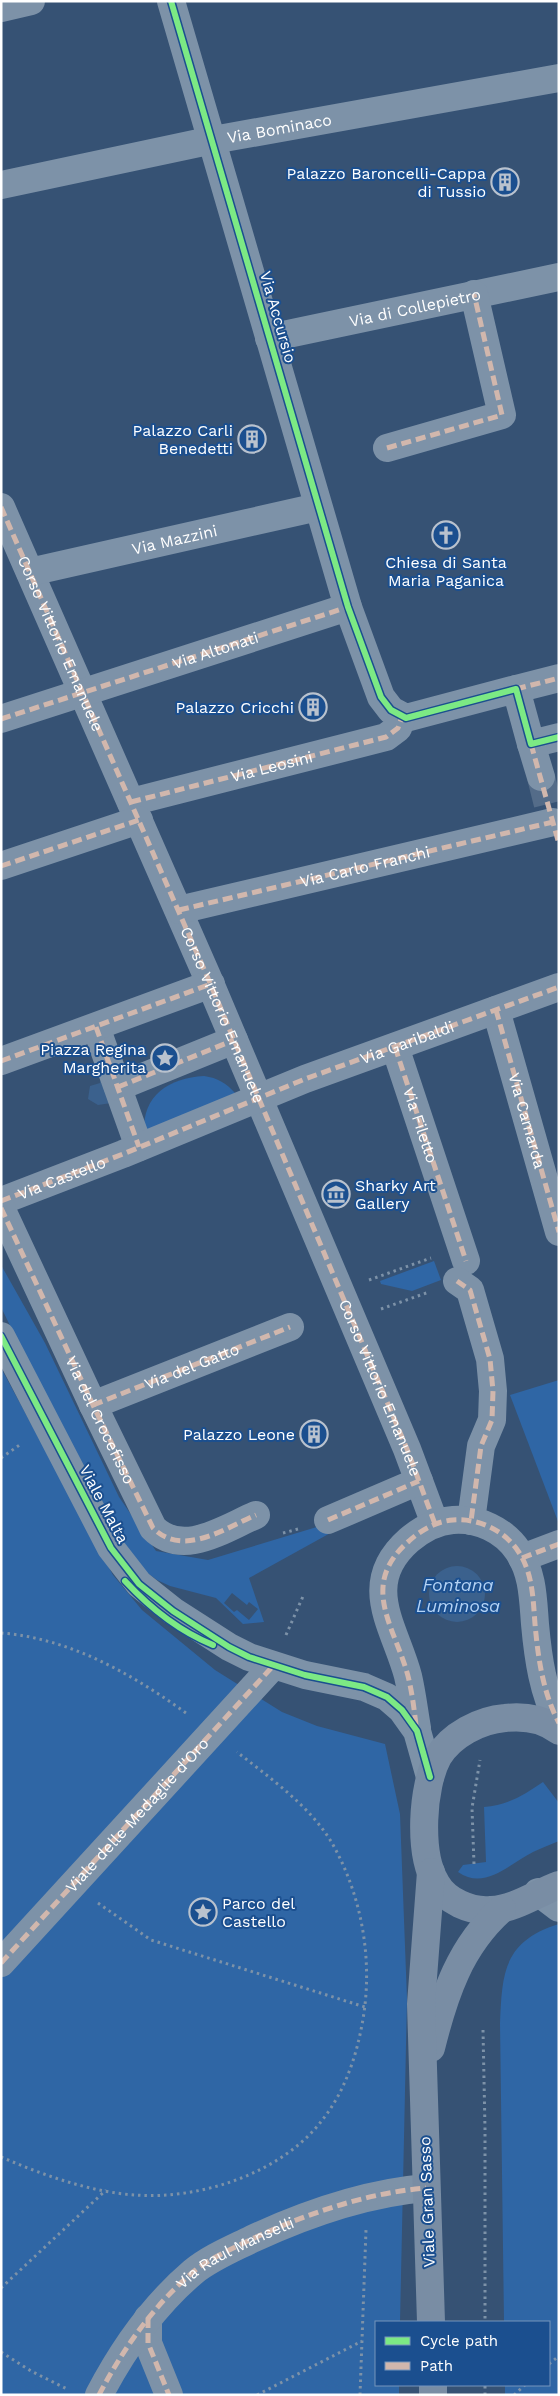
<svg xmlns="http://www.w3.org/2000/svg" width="560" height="2396" font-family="'Work Sans',sans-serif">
<rect width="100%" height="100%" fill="#365274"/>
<!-- green -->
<g fill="#2f66a5" fill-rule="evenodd">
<path d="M204,1076C218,1078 226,1083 236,1094L144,1133C142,1095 169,1078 204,1076Z"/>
<path d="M434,1261L441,1280L412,1291L381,1284L380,1281Z"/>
<path d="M1,1265L45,1343L119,1497L156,1551L208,1560L330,1523L334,1531L249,1578L264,1622L243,1624L216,1598L170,1586L157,1580L146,1572L129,1553L49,1406L1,1307ZM232,1593L247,1605L249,1602L258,1609L249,1620L237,1610L234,1612L224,1603Z"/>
<path d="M1,1368L113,1575L142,1610L215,1670L282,1712L317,1726L385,1744L400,1814L407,1999L400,2322H376V2385H399V2395H1Z"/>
<path d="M559,1380V1524L510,1395Z"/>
<path d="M543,1782L559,1803V1841C550,1845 541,1848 533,1852C509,1864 485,1891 458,1872L463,1865L486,1862L484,1807C506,1806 524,1795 543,1782Z"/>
<path d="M559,1924V2395H505V2385H549V2322H504L500,2024C502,1974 503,1941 559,1924Z"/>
</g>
<!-- water -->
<g fill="#3b618d">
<path d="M100,1080L111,1103L98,1105L88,1099L90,1086L100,1083Z"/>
<circle cx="457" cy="1594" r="28"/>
</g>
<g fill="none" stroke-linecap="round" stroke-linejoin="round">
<!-- street-tunnel -->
<path stroke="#546c89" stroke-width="28" stroke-dasharray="28 14" stroke-linecap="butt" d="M541,777L548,805"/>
<!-- path -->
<g stroke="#7d92a8" stroke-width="3" stroke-dasharray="2.5 4" stroke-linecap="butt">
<path d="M369,1280L431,1258"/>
<path d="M381,1309L429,1292"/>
<path d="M1,1458L21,1444"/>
<path d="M283,1533L298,1529"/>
<path d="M1,1633C69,1638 132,1674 186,1713"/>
<path d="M286,1635L304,1594"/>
<path d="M474,1864L472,1808L480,1760"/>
<path d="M98,1903L151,1940L365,2007"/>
<path d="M483,2030L485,2129V2322"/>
<path d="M1,2157C43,2175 90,2192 135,2195C200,2200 283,2173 323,2119C345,2091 357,2055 363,2019C373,1960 362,1896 332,1843C310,1806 270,1778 237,1752"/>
<path d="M1,2288L106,2190"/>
<path d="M1,2352L31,2371L69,2390"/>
<path d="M549,2364L559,2356"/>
<path d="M257,2395L362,2341"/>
<path d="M360,2395L366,2230"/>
<path d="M485,2395V2385"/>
<path d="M514,2395L525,2385"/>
</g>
<!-- street -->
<g stroke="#7d92a8" stroke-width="28">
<path d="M171,1L348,607L381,697L391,710L406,718L516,689L531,744L559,737"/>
<path d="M1,8L31,1"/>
<path id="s1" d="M1,185L213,140L559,78"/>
<path id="s2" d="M269,338L559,277"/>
<path d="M387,448L502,415L474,294"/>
<path d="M1,507L207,976L407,1449L435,1524"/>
<path id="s3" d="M30,572L318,507"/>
<path d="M516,689L559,678"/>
<path id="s4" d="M1,719L348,607"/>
<path d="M531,744L541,777"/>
<path id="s5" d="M131,802L386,737L398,728L402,717"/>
<path d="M1,866L139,820"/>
<path id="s6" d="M179,910L553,822"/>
<path id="s7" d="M496,1010L559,1232"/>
<path d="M96,1027L139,1147"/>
<path d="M395,1047L466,1261"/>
<path d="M1,1061L211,984"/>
<path d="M118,1087L234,1040"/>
<path d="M1,1201L123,1154L305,1079L559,987"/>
<path id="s8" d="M1,1208L93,1405L153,1528C183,1558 225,1528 256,1515"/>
<path d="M457,1281L470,1290L490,1359L493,1391L492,1420L481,1446L471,1521"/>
<path d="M1,1336L111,1548L139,1584L173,1611L229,1647L249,1657L305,1675L364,1687L387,1697L402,1710L417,1731L430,1777"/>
<path id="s9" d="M93,1405L290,1327"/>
<path d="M328,1520L419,1481"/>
<path d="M522,1558L559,1544"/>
<path d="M417,1728C414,1711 412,1693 408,1676C395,1627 359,1584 409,1540C421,1530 437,1521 453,1520C478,1518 504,1530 518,1551C533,1573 533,1599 535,1624C538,1658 543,1693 559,1723"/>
<path d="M538,1892L559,1908"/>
<path id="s10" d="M1,1963L273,1666"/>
<path d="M148,2318V2343L169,2395"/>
<path id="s11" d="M99,2395C123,2349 153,2306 193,2272C210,2258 232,2249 252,2239C306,2214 366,2193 426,2188"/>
</g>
<!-- secondary -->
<g stroke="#798da4" stroke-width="28">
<path d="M559,1731C543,1718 524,1716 505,1718C480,1720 451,1735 438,1757C422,1786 418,1854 436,1883C446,1901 471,1912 491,1910C515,1909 537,1893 559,1885"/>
<path d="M431,2048C444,1995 460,1946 502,1909"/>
<path d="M431,2322L421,2004L431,1872"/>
<path d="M433,2385V2395"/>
</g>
<!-- quiet -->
<g stroke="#d1b7ad" stroke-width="5" stroke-dasharray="10 5" stroke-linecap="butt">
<path d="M387,448L502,415L474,294"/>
<path id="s12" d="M1,507L207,976L407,1449L435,1524"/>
<path d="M516,689L559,678"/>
<path d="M1,719L348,607"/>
<path d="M531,744L559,844"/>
<path d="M131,802L386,737L398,728L402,717"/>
<path d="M1,866L139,820"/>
<path d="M179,910L553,822"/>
<path d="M496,1010L559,1232"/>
<path d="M96,1027L139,1147"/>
<path id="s13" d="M395,1047L466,1261"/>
<path d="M1,1061L211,984"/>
<path d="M118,1087L234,1040"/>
<path id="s14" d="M1,1201L123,1154L305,1079L559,987"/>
<path d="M1,1208L93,1405L153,1528C183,1558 225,1528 256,1515"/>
<path d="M457,1281L470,1290L490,1359L493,1391L492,1420L481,1446L471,1521"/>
<path d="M93,1405L290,1327"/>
<path d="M328,1520L419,1481"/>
<path d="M522,1558L559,1544"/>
<path d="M416,1725C414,1708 412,1692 408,1676C395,1627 358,1585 409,1541C421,1530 437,1521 453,1520C478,1518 504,1530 518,1551C533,1573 533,1599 535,1624C538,1658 543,1693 559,1723"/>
<path d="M1,1963L273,1666"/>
<path d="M148,2318V2343L169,2395"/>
<path d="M99,2395C123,2349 153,2306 193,2272C210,2258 232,2249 252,2239C306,2214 366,2193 426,2188"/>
</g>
<!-- cycleway casing -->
<g stroke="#1b4f8f" stroke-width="9">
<g id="cycleway">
<path d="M171,1L348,607L381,697L391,710L406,718L516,689L531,744L559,737"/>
<path d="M1,1336L111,1548L139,1584L173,1611L229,1647L249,1657L305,1675L364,1687L387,1697L402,1710L417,1731L430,1777"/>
<path d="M125,1581C150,1608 179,1631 213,1645"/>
</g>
</g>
<!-- cycleway -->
<use href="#cycleway" stroke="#7ce984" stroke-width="6"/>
</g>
<!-- icons -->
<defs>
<g id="building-ring" transform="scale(1.4375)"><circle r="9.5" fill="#1b4f8f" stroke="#b9c2ce" stroke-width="1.5"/><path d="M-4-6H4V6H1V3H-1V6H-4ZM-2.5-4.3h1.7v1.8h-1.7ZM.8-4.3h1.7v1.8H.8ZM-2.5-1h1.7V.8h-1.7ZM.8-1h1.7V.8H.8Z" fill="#b9c2ce"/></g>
<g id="church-ring" transform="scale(1.4375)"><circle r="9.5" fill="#1b4f8f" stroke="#b9c2ce" stroke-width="1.5"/><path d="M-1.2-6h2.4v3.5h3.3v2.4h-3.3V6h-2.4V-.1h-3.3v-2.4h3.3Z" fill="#b9c2ce"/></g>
<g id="sight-ring" transform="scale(1.4375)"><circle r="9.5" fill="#1b4f8f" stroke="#b9c2ce" stroke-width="1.5"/><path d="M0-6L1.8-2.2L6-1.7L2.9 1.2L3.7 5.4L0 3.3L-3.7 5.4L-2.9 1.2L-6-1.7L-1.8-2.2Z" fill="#b9c2ce"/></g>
<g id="museum-ring" transform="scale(1.4375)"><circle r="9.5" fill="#1b4f8f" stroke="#b9c2ce" stroke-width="1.5"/><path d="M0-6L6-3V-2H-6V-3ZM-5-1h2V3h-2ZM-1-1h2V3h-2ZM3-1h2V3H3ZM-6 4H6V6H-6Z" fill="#b9c2ce"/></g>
</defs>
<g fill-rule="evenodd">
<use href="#building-ring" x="505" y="182"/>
<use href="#building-ring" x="252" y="439"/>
<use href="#church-ring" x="446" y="535"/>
<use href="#building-ring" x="313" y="707"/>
<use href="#sight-ring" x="165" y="1058"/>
<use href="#museum-ring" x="336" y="1194"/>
<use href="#building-ring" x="314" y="1434"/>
<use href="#sight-ring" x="203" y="1912"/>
</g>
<g text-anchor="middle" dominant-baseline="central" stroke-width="4" stroke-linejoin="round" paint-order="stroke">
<!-- street labels -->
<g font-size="16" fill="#fff" stroke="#1b4f8f">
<text stroke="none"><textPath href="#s1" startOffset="284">Via Bominaco</textPath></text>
<text stroke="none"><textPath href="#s2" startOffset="149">Via di Collepietro</textPath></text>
<text transform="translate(278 317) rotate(74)">Via Accursio</text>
<text stroke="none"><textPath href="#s3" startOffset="148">Via Mazzini</textPath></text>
<text stroke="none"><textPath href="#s12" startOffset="149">Corso Vittorio Emanuele</textPath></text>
<text stroke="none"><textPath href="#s4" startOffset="225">Via Altonati</textPath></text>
<text stroke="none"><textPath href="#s5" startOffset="145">Via Leosini</textPath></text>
<text stroke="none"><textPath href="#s6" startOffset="191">Via Carlo Franchi</textPath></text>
<text stroke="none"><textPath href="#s12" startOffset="554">Corso Vittorio Emanuele</textPath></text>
<text stroke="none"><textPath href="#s14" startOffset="436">Via Garibaldi</textPath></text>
<text stroke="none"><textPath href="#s7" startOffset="115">Via Camarda</textPath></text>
<text stroke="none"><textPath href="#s13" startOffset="82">Via Filetto</textPath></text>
<text stroke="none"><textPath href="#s14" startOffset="65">Via Castello</textPath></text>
<text stroke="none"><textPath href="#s9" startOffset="106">Via del Gatto</textPath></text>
<text stroke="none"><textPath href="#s12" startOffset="959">Corso Vittorio Emanuele</textPath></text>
<text stroke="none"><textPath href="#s8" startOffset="234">Via del Crocefisso</textPath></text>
<text transform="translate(104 1504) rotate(62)">Viale Malta</text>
<text stroke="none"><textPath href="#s10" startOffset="201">Viale delle Medaglie d'Oro</textPath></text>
<text transform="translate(427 2202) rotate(-92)">Viale Gran Sasso</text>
<text stroke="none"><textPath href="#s11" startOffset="202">Via Raul Manselli</textPath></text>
</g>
<!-- poi labels -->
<g font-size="16" fill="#fff" stroke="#1b4f8f" text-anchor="end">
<text x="486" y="173">Palazzo Baroncelli-Cappa<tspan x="486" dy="18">di Tussio</tspan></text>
<text x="233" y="430">Palazzo Carli<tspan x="233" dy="18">Benedetti</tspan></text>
<text x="446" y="562" text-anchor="middle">Chiesa di Santa<tspan x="446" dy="18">Maria Paganica</tspan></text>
<text x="294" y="707">Palazzo Cricchi</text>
<text x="146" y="1049">Piazza Regina<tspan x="146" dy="18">Margherita</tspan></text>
<text x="355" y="1185" text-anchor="start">Sharky Art<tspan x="355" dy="18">Gallery</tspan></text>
<text x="295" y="1434">Palazzo Leone</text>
<text x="222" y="1903" text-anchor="start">Parco del<tspan x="222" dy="18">Castello</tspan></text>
</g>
<!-- water labels -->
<g font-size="18" font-style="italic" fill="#b5d3f5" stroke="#1b4f8f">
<text x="458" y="1584">Fontana<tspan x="458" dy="21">Luminosa</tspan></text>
</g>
</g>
<!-- border -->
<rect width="560" height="2396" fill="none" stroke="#ffffff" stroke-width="5"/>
<!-- legend -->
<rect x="375" y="2321" width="175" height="65" fill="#1b4f8f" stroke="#7695bc"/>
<rect x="385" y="2337" width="25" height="8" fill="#7ce984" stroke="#7695bc"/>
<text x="420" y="2346" font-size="15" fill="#ffffff">Cycle path</text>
<rect x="385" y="2362" width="25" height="8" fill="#d1b7ad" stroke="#7695bc"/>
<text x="420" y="2371" font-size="15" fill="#ffffff">Path</text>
</svg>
